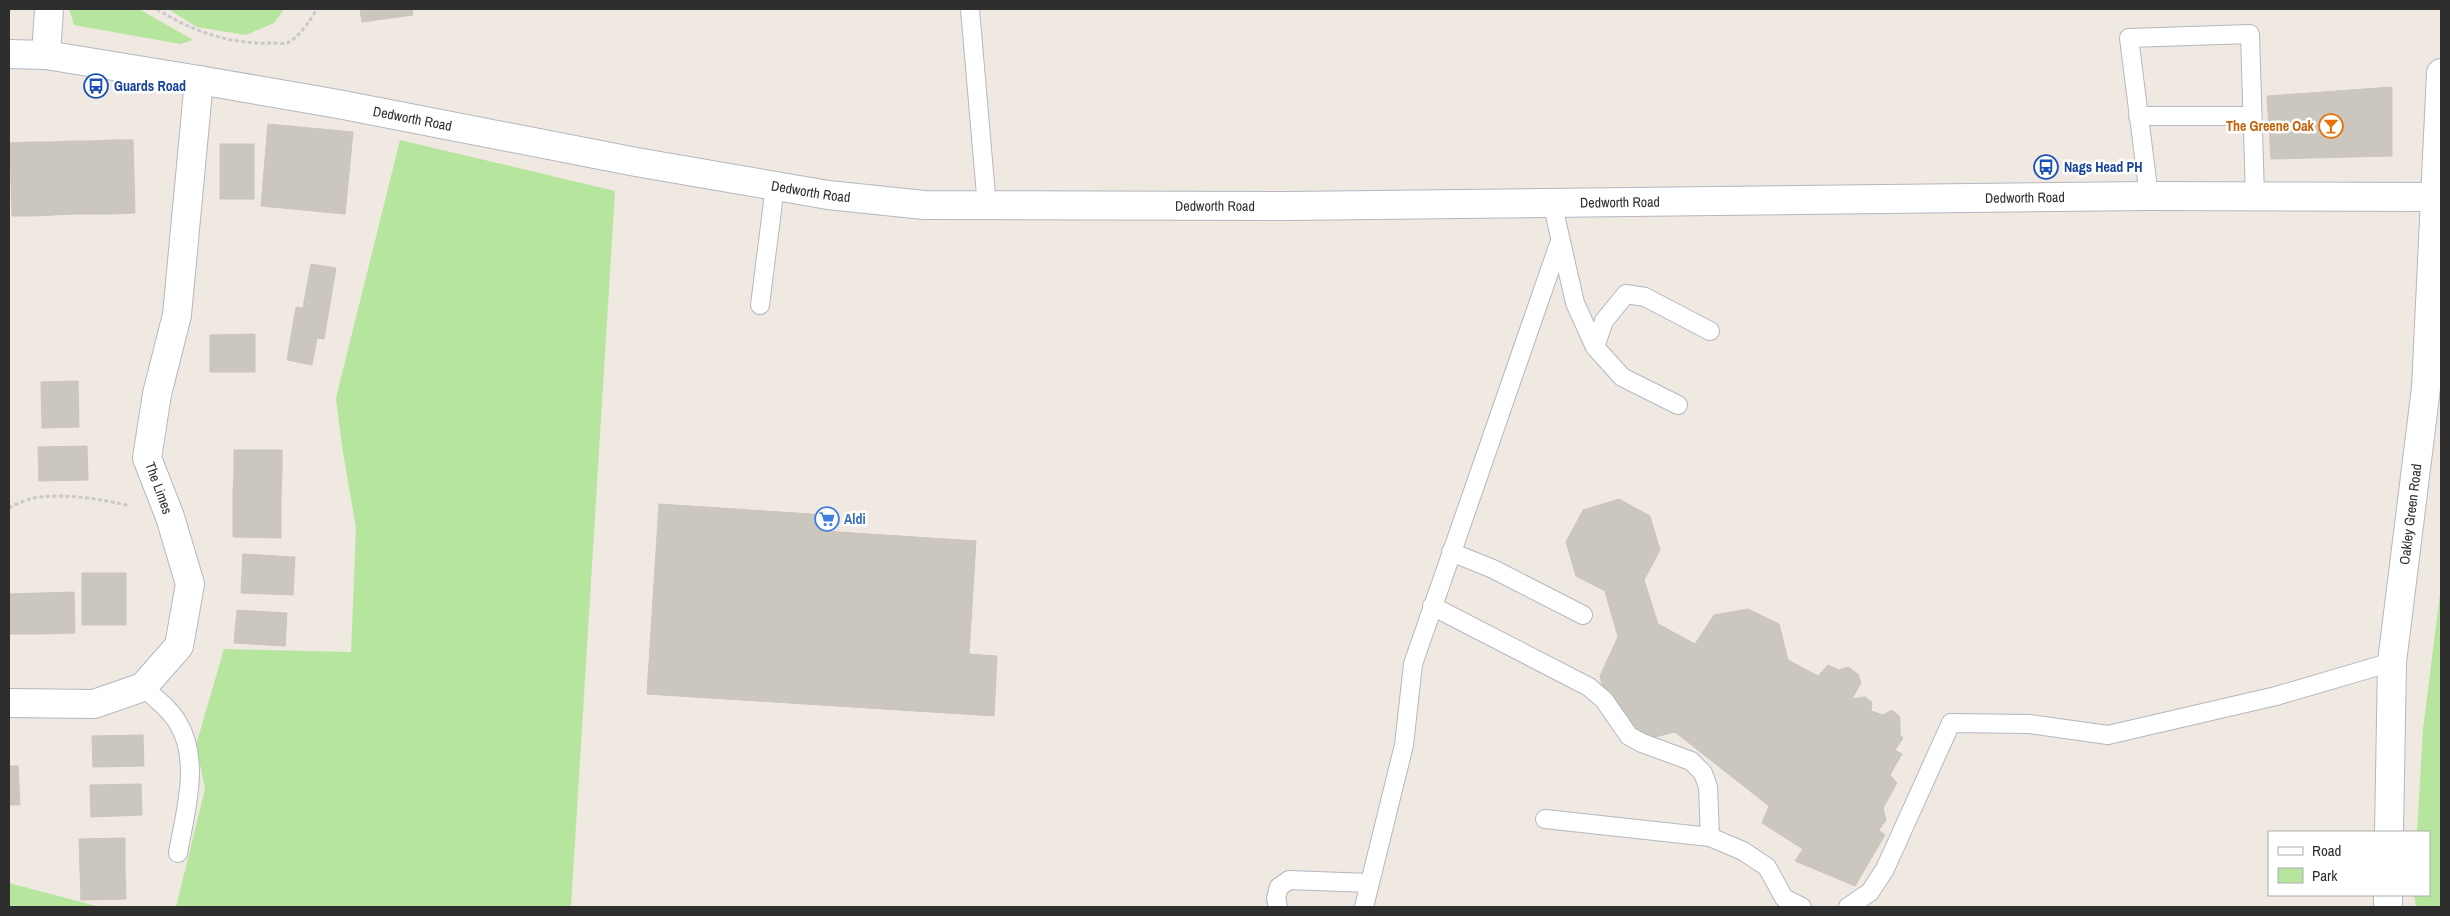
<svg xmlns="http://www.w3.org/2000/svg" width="2450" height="916" font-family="'Archivo Narrow',sans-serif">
<rect width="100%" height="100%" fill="#efe9e1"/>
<!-- green -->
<g fill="#b6e59e">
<path d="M69,9H139L193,40L180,44L74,25Z"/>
<path d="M168,9H284L274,23L246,35L197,27Z"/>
<path d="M400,140L615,191L571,907H176L205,789L196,745L224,649L351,652L356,528L342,447L336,398Z"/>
<path d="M2441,585V907H2416L2414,895H2429V832H2417L2423,729Z"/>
<path d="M9,883L100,907H9Z"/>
</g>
<!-- building -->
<g fill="#cbc7bf" stroke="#cbc5ba">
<path d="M360,9H412L413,15L362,22Z"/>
<path d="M2392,87V156L2271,159L2267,96Z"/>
<path d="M268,124L353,132L345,214L261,206Z"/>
<path d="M113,140H133L135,213L114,214Z"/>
<path d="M113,140L114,214H94L92,141Z"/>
<path d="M72,141H92L94,214H73Z"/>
<path d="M72,141L73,214L53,215L51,142Z"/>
<path d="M31,142H51L53,215L32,216Z"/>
<path d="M31,142L32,216H12L10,143Z"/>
<rect x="220" y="144" width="34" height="55"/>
<path d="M311,264L336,268L324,339L317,338L312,365L287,360L296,307L303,308Z"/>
<path d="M255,334V372H210V335Z"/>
<path d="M78,381L79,427L42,428L41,382Z"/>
<path d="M87,446L88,480L39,481L38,447Z"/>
<rect x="234" y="450" width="48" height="22"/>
<path d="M234,472H282L281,494H233Z"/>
<rect x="233" y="494" width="48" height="22"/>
<path d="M1619,499L1650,516L1660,550L1644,580L1658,624L1695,644L1714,615L1748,609L1779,624L1788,660L1818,676L1828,665L1839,670L1848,667L1858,674L1861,683L1852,699L1865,697L1872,702L1871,711L1883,715L1892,710L1900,717V735L1903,738L1895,750L1902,754L1890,775L1897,783L1883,808L1886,820L1879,830L1885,835L1855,886L1795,861L1803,849L1762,823L1769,806L1675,732L1651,738L1608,712L1600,676L1618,637L1605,591L1576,576L1566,542L1583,510Z"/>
<path d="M659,504L826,515L824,531L976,541L969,654L997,656L994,716L647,694Z"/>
<path d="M233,516H281V538L233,537Z"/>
<path d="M243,554L295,557L293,595L241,593Z"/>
<rect x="82" y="573" width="44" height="52"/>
<path d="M74,592L75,633L42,634L41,593Z"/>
<path d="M41,593L42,634H9V594Z"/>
<path d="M237,610L287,613L285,646L234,643Z"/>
<path d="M143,735L144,766L93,767L92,736Z"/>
<path d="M9,766H18L20,805H9Z"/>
<path d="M141,784L142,815L91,817L90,785Z"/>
<path d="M125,838V869L80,870L79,839Z"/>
<path d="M125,869L126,899L81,900L80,870Z"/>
</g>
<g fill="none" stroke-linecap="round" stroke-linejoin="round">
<!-- lane casing -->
<g stroke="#b4b7c1" stroke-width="20">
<g id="lane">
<path d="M970,9L987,207"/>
<path d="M2138,116H2252"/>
<path d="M2149,196L2129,38L2250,34L2255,196"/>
<path d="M1552,202L1575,303L1595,347L1622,377L1678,405"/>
<path d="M760,305L775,186"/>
<path d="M1595,347L1604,321L1626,294L1645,297L1710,331"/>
<path d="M1451,552L1493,569L1583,615"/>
<path d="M1432,606L1589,687L1604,700L1629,736L1642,743L1691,761L1703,773L1708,787L1710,837"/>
<path d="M143,687C155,698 170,709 178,723C201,761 185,813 178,853"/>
<path d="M1545,819L1710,837L1743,851L1767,867L1784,898L1802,907"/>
<path d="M1278,907L1276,898L1279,887L1289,880L1369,883"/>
<path d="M1364,907L1404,745L1413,664L1560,241"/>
<path d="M1848,907L1870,892L1885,869L1951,723L2029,724L2108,735L2276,696L2392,662"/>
</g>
</g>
<!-- street casing -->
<g stroke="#b4b7c1" stroke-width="30">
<g id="street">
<path d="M46,55L49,9"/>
<path d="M9,703L94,704L143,687L179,646L190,584L170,517L147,458L157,394L177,315L199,80"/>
</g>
</g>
<!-- secondary casing -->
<g stroke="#b4b7c1" stroke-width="30">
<g id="secondary">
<path id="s1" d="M9,54L46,55L199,80L338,104L636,162L828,195L924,205L1288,206L2149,196L2434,197"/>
<path id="s2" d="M2389,832L2392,662L2426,388L2441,73"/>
<path d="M2388,907V895"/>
</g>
</g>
<!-- path -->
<g stroke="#c9c9c9" stroke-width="3" stroke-dasharray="4 2.5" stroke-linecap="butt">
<path d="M157,9C191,31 231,45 272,43C276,43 283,44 287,43C299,38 311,19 317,9"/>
<path d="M9,508C15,505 23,501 30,499C57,492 103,499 130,506"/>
</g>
<!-- lane -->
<use href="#lane" stroke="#fff" stroke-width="18"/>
<!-- street -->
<use href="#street" stroke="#fff" stroke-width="28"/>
<!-- secondary -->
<use href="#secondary" stroke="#fff" stroke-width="28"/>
</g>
<!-- icons -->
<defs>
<g id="bus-ring" transform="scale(1.25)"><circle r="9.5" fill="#fff" stroke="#1a4fb4" stroke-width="1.5"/><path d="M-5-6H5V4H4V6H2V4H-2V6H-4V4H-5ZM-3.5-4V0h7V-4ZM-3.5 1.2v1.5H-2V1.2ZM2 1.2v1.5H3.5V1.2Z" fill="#1a4fb4"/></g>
<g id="bar-ring" transform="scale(1.25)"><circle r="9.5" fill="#fff" stroke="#e8710a" stroke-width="1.5"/><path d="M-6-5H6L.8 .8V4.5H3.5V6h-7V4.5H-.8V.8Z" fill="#e8710a"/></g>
<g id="supermarket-ring" transform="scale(1.25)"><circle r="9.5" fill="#fff" stroke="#3f7fe0" stroke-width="1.5"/><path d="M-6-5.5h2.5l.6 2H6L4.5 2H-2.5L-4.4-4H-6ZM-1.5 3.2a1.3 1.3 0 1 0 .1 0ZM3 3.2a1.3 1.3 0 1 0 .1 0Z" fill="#3f7fe0"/></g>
</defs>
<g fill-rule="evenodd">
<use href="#bus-ring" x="96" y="86"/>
<use href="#bar-ring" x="2331" y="126"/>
<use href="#bus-ring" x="2046" y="167"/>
<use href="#supermarket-ring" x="827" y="519"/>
</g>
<g text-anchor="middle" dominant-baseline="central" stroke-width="5" stroke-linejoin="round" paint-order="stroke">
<!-- transit labels -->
<g font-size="14" font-weight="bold" fill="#164399" stroke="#fff" text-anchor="start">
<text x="114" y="86">Guards Road</text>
<text x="2064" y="167">Nags Head PH</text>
</g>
<!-- street labels -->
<g font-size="14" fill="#2e2e2e" stroke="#fff">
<text stroke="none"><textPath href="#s1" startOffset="409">Dedworth Road</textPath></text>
<text stroke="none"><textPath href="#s1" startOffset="814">Dedworth Road</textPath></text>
<text stroke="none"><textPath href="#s1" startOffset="2029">Dedworth Road</textPath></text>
<text stroke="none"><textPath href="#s1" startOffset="1624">Dedworth Road</textPath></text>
<text stroke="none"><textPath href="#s1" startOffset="1219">Dedworth Road</textPath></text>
<text transform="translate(159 488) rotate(70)">The Limes</text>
<text stroke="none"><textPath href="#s2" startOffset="319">Oakley Green Road</textPath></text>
</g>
<!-- food labels -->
<g font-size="14" font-weight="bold" fill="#c56008" stroke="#fff" text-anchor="end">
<text x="2314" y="126">The Greene Oak</text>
</g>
<!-- shop labels -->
<g font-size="14" font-weight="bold" fill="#366cbe" stroke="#fff" text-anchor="start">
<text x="844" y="519">Aldi</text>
</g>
</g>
<!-- border -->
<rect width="2450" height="916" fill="none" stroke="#2e2e2e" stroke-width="20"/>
<!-- legend -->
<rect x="2268" y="831" width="162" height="65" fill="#ffffff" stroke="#ababab"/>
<rect x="2278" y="847" width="25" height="8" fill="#ffffff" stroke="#ababab"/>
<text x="2312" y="856" font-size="15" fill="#2e2e2e">Road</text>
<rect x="2278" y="868" width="25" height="15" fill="#b6e59e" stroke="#ababab"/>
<text x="2312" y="881" font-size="15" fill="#2e2e2e">Park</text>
</svg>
